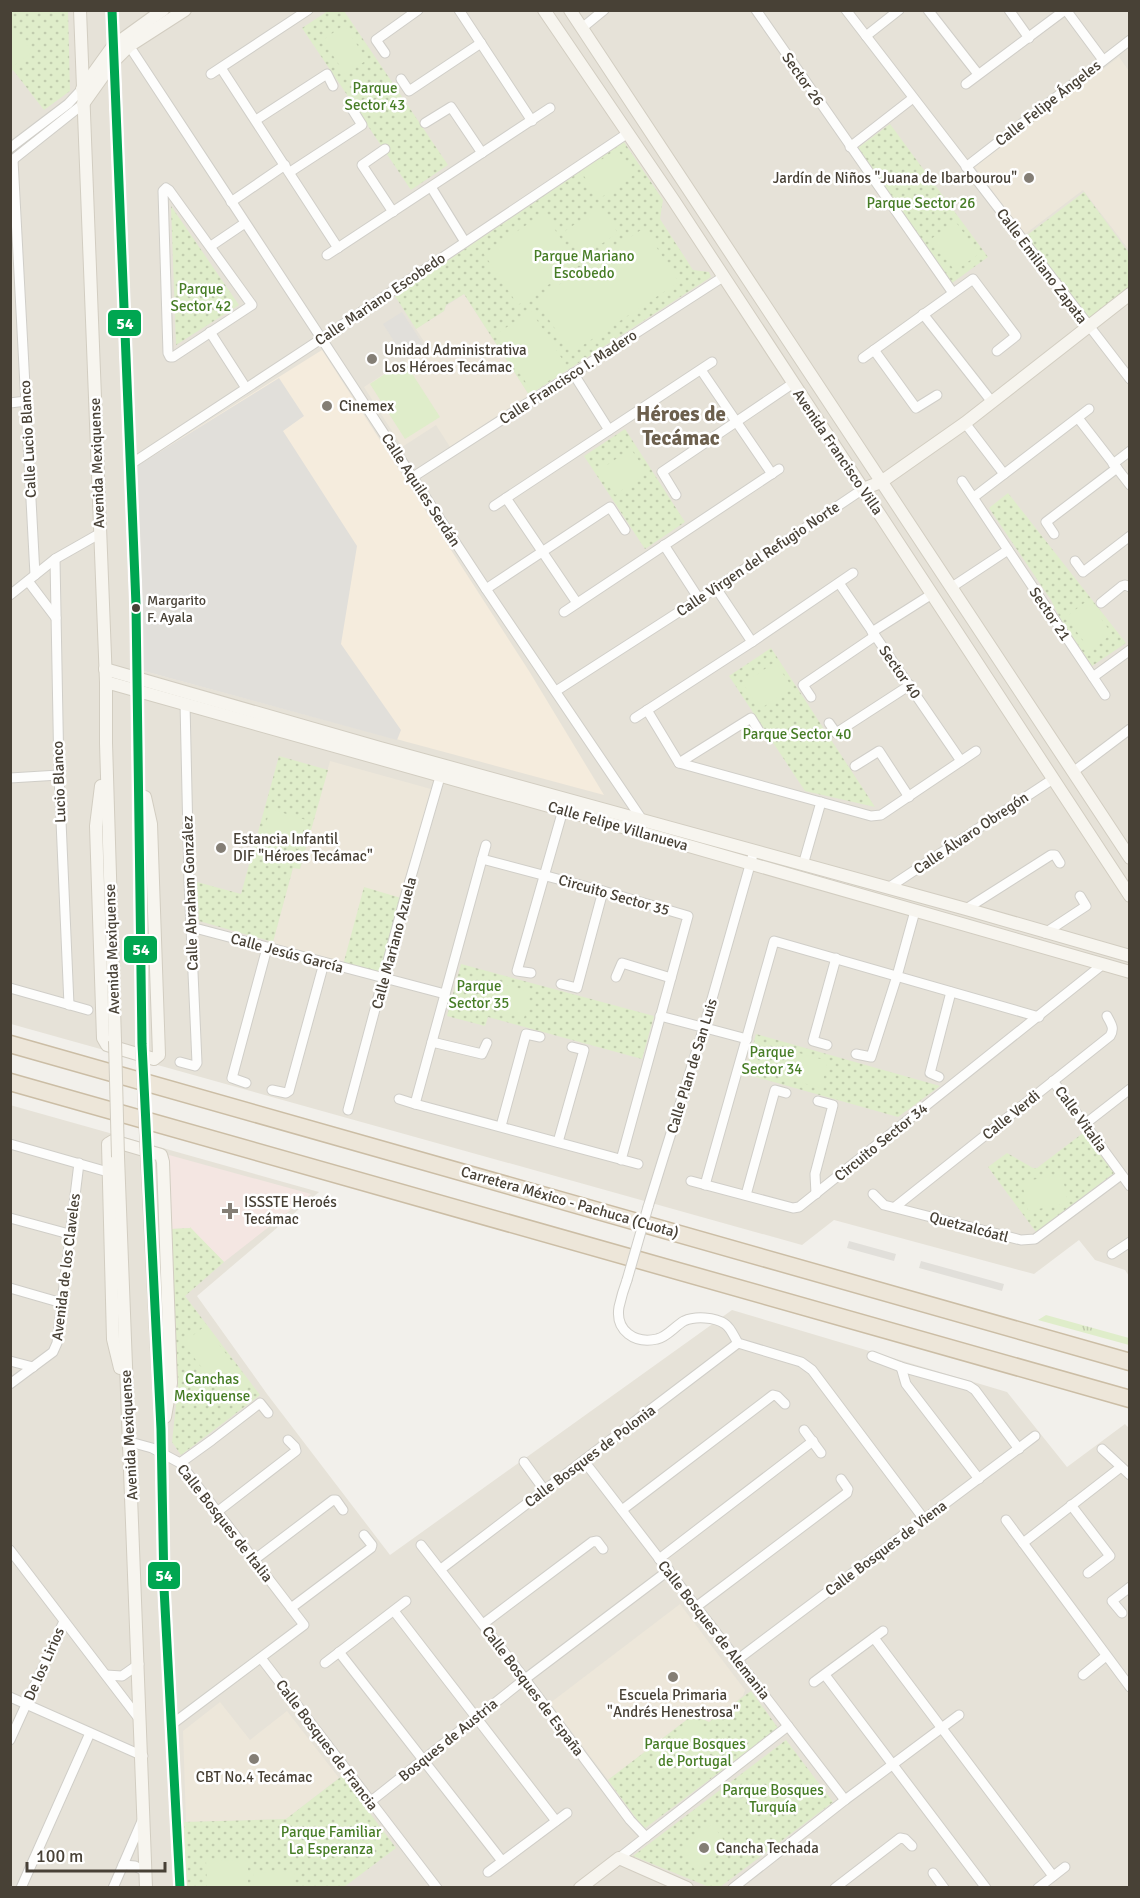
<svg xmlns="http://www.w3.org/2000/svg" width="1140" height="1898" font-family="Signika,sans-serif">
<defs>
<pattern id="grass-tufts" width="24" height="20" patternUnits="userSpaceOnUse" patternTransform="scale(1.5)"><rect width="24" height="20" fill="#dfedca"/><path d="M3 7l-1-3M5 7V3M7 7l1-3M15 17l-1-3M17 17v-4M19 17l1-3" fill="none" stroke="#c1ccae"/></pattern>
<pattern id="park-dots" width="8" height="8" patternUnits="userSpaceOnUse" patternTransform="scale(1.5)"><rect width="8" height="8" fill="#dfedca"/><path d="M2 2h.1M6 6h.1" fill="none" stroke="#c1ccae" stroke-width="1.8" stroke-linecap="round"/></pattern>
</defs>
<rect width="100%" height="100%" fill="#f2f0eb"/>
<!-- residential -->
<g fill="#e6e2d8">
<path d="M10,11H1129V1276L1125,1270L1095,1260L1079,1240L1034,1274L834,1220L802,1245L11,1024Z"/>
<path d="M10,1105L319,1192L197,1296L267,1394L390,1555L732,1310L1007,1392L1067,1467L1125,1424L1130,1429L1129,1887H11Z"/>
</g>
<!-- commercial -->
<path fill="#f5ecdd" d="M322,350L529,671L604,795L140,670L132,469Z"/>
<!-- education -->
<g fill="#ede7da">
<path d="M1119,57L1129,71V250L1083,190L1025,234L974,166Z"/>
<path d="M464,294L529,395L450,447L436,425L402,447L364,387L427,346L416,329L444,311L446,306Z"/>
<path d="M330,761L431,789L401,898L343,965L272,945L293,867L300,869Z"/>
<path d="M680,1604L745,1690L743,1696L709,1722L693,1715L608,1780L550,1703Z"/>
<path d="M220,1702L250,1740L287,1711L339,1778L286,1819L186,1822L183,1731Z"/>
</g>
<!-- medical -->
<path fill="#f4e6e2" d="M169,1155L311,1194L224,1262L190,1228L171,1229Z"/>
<!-- grass -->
<path fill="url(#grass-tufts)" d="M1046,1315L1129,1338V1345L1038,1320Z"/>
<!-- park -->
<g fill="url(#park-dots)">
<path d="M11,11H68L70,91L44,110L13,70L11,71Z"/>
<path d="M328,11H344L448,165L411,190L302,28Z"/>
<path d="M890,124L988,257L952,283L855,150Z"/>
<path d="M624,142L663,200L660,219L693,270L709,272L711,277L529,395L464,294L446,305L444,311L416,329L395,296Z"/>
<path d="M1084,192L1129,253V288L1088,319L1026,236Z"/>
<path d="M171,206L239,305L176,345Z"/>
<path d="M625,429L685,522L645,549L584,456Z"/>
<path d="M1008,493L1126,643L1092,666L1060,618L1051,600L989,508Z"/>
<path d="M771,648L875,807L805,791L729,676Z"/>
<path d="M279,756L328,770L300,869L293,868L273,942L199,921L197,882L241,894Z"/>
<path d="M364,887L401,898L380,974L343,965Z"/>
<path d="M461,964L654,1016L642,1059L488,1017L485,1026L447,1016Z"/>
<path d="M756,1034L940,1086L898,1117L745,1074Z"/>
<path d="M1083,1133L1114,1173L1036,1232L988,1167L1007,1153L1033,1168H1037Z"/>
<path d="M190,1227L224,1262L185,1296L260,1395L181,1455L172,1442L178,1387L171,1229L190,1228Z"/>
<path d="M751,1691L778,1728L644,1829L608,1780L693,1715L709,1722Z"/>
<path d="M786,1740L833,1802L720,1887H709L633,1856Z"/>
<path d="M342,1776L396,1848L344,1887H186L184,1822L286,1819Z"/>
</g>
<!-- pitch -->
<g fill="#dfedca">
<path d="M344,25L367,60L345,74L323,40Z"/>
<path d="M15,30L32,52L11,68V33Z"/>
<path d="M617,149L635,174L599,199L582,173Z"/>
<path d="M600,207L618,233L583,256L565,231Z"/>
<path d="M544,213L578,265L518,305L484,254Z"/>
<path d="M955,221L979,254L955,271L931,239Z"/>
<path d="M644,228L679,282L571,353L536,300Z"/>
<path d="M531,311L568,368L532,392L495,335Z"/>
<path d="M404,361L440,417L405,439L370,384Z"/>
<path d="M631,449L647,473L615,495L598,471Z"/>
<path d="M1088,600L1112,634L1090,650L1066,617Z"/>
<path d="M775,662L792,687L760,709L743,684Z"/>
<path d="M270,809L306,820L298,849L262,839Z"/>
<path d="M491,981L531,992L524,1018L484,1007Z"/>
<path d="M788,1050L828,1061L821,1088L781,1077Z"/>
<path d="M1062,1174L1068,1203L1028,1211L1022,1182Z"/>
<path d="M205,1326L249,1384L227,1401L183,1343Z"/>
<path d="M696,1718L713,1740L682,1764L665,1742Z"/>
<path d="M712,1824L729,1847L696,1871L679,1849Z"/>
<path d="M248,1860V1887H207L206,1861Z"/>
<path d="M294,1871L295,1887H254L253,1873Z"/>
</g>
<!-- parking -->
<g fill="#e1dfda">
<path d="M402,312L424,346L405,358L383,324Z"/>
<path d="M279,378L304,416L283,431L357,546L341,644L401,730L397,740L140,670L132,469Z"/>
<path d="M849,1241L896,1254L894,1261L847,1248Z"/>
<path d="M921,1261L1004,1284L1002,1291L919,1268Z"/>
</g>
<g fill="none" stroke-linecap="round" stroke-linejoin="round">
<!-- street casing -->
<g stroke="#d0cec8" stroke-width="11">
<g id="street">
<path d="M459,10L532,121"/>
<path d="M756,10L953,293"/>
<path d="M846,10L1130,379"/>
<path d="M928,10L978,74"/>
<path d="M1009,10L1029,38"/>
<path d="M1066,10L1103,60"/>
<path d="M582,28L604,10"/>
<path d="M866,36L899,10"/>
<path d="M126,41L486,589L643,821"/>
<path d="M385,53L376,40L418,10"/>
<path d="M221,68L338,248"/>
<path d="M211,74L308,10"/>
<path d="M401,79L409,91L481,43"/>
<path d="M966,84L1065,10"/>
<path d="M256,120L327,74L333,86"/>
<path d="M425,123L451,107L482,153"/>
<path d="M850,147L913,98"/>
<path d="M10,148L68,104L82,89"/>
<path d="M385,149L362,165L393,212"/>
<path d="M13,160L35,575"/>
<path d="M10,162L83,104"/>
<path d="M966,167L1130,40"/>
<path d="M290,172L362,125L352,109"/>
<path d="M431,187L465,242"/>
<path d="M166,188L169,190L252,305L173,357H170L168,353L163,191Z"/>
<path d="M231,202L285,165"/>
<path d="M211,246L245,223"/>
<path d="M327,255L550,108"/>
<path d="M923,314L992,402"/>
<path d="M210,332L246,388"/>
<path d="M874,350L916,408L937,395"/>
<path d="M863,358L973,279L1016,336L997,351"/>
<path d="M701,370L772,474"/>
<path d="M573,373L609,430"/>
<path d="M10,403L26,401"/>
<path d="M1078,418L1130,485"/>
<path d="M965,423L1004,474"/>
<path d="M131,464L321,339L628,133"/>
<path d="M1113,464L1130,451"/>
<path d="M413,477L723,277"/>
<path d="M962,481L1105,695"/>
<path d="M676,495L662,472L792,384"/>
<path d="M974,497L1089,409"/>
<path d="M506,498L577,603"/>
<path d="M494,506L712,362"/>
<path d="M1054,534L1046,522L1117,468"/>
<path d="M664,545L699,599"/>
<path d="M55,559L59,775L69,1005"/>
<path d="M1075,561L1083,572L1130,536"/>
<path d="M28,581L56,618"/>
<path d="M839,583L961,761"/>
<path d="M952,587L1008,550"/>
<path d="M716,588L752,642"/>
<path d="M486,589L610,507L625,530"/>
<path d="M10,595L55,559L99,534"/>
<path d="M1101,603L1122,586L1125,585L1130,587"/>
<path d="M564,612L779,469"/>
<path d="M872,632L932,594"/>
<path d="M1093,677L1130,650"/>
<path d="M556,691L716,588L863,489"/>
<path d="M811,697L803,685L875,636"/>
<path d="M647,710L679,763L871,816L881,815L976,751"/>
<path d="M635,718L752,642L853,573"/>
<path d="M829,723L836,733L910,685"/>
<path d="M679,763L751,718L759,731"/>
<path d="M855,766L879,751L909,797"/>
<path d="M1073,772L1130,729"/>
<path d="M10,778L59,775"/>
<path d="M482,859L486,845"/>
<path d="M803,865L821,802"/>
<path d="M888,888L1053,779"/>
<path d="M966,909L1051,855H1055L1060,863"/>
<path d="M191,927L445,994"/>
<path d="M1045,933L1086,906L1080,896"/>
<path d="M531,973L517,971L563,810"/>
<path d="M616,977L622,963L671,978"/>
<path d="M561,984L577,988L603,891"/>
<path d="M10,988L88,1010"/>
<path d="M660,1016L747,1039"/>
<path d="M432,1042L482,1054L487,1043"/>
<path d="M827,1045L813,1041L836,958"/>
<path d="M856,1054L871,1057L897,976L915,911"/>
<path d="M180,1062L195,1066L197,1063L189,882L185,703"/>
<path d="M939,1077L930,1073L951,992"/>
<path d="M1053,1081L1130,1186"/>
<path d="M246,1083L232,1078L267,948"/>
<path d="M272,1090L286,1093L289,1091L324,963"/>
<path d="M399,1099L415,1104"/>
<path d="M348,1110L404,901L440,777"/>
<path d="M1085,1124L1130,1089"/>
<path d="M501,1126L526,1034L540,1037"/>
<path d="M558,1142L584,1050L572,1047"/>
<path d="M10,1144L108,1172"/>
<path d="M621,1160L688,916L603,891L482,859L415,1104L638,1164"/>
<path d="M691,1181L793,1208L799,1207L1102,965"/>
<path d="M705,1185L774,941L1039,1017"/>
<path d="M816,1194L815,1174L833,1105L818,1101"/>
<path d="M873,1194L884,1205L1021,1240L1035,1239L1121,1175"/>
<path d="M746,1195L775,1090L786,1093"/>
<path d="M648,1207L704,1027L754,851"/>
<path d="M895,1207L1110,1036C1115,1028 1111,1024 1107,1016"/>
<path d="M10,1218L69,1234"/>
<path d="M1112,1254L1130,1242"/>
<path d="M627,1280C624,1288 621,1298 619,1307C615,1331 635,1344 657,1339C667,1337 675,1326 684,1321C695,1316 715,1317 725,1324C731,1328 734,1337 738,1343L801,1362L812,1370L924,1519"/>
<path d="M10,1288L62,1303"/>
<path d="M872,1356L901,1367L969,1386L975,1390L1019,1449"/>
<path d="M10,1361L33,1367"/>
<path d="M901,1367L906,1384L979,1479"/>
<path d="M10,1384L53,1352L57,1343L79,1163"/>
<path d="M804,1430L821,1453"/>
<path d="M130,1442L152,1448L180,1463L304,1625L171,1725"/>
<path d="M1102,1449L1130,1475"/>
<path d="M584,1461L845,1800"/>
<path d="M524,1462L545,1491"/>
<path d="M180,1463L212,1440L260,1403L268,1413"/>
<path d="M1071,1505L1110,1556L1088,1573"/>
<path d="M622,1510L773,1395L777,1396L785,1404"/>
<path d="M217,1512L296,1451L295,1447L288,1440"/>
<path d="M1006,1520L1130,1687"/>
<path d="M1023,1543L1121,1467"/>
<path d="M421,1545L525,1679L630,1820L646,1837"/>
<path d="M10,1550L140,1720"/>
<path d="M659,1559L813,1441"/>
<path d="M254,1560L333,1500H336L343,1510"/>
<path d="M441,1569L738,1343"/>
<path d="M696,1607L847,1493L848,1489L841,1479"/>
<path d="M291,1608L371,1548L372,1545L364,1535"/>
<path d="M394,1611L556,1821"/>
<path d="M1122,1613L1112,1601L1130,1587"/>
<path d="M483,1624L592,1542L597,1541L603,1549"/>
<path d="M874,1638L1053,1876"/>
<path d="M339,1652L502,1861"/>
<path d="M261,1658L437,1888"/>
<path d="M737,1660L1035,1436"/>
<path d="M325,1663L406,1601"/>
<path d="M106,1675L122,1676L139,1664"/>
<path d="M825,1675L986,1888"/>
<path d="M1083,1675L1106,1656"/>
<path d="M814,1682L883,1631"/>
<path d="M10,1697L143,1756"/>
<path d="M10,1740L64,1621"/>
<path d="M370,1802L525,1679L669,1570"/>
<path d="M619,1858L788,1726"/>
<path d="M123,1865L135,1866L146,1872"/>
<path d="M488,1872L567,1813"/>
<path d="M933,1873L944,1888"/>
<path d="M21,1888L90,1733"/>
<path d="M113,1888L142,1821"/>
<path d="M733,1888L845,1800L959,1715"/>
<path d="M835,1888L900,1838L905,1839L912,1846"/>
<path d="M1038,1888L1065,1867"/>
</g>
</g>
<!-- secondary casing -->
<g stroke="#d2cdc1" stroke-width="14">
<g id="secondary">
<path d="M80,10L106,682V743L115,1041"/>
<path d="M112,10L136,605L142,1044"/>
<path d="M544,10L674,201L1130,896"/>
<path d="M570,10L1130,858"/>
<path d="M82,89L113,46L163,10"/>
<path d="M83,104L113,62L129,46L185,10"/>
<path d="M863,489L881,482L965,423L1130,294"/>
<path d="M105,669L380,748L966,909L1130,956"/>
<path d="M106,682L563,810L1130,972"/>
<path d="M101,786L96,826L103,1038L107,1045L154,1059L159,1055L151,824L145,797"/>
<path d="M118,1157C126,1401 138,1644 146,1888"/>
<path d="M147,1158L161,1429L164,1588L180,1888"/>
<path d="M120,1368L113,1339L108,1144L113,1141L161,1155L163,1162L171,1383L165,1417"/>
<path d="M580,1888L619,1858L687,1888"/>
</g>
</g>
<!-- highway casing -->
<g stroke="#cbbda5" stroke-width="19">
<g id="highway">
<path d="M10,1044L1130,1362"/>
<path d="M10,1082L1130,1399"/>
</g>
</g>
<!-- street -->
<use href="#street" stroke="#fdfdfc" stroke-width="9"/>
<!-- secondary -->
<use href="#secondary" stroke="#f7f5ef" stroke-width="12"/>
<!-- highway -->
<use href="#highway" stroke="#ede6d9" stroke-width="16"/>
<!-- street-bridge casing -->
<g stroke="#d0cec8" stroke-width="11" stroke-linecap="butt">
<path id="street-bridge" d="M627,1280L648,1207"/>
</g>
<!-- secondary-bridge casing -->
<g stroke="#d2cdc1" stroke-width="14" stroke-linecap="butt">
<g id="secondary-bridge">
<path d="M115,1041L118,1157"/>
<path d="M142,1044L147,1158"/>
</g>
</g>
<!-- street-bridge -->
<use href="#street-bridge" stroke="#fdfdfc" stroke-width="9"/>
<!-- secondary-bridge -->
<use href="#secondary-bridge" stroke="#f7f5ef" stroke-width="12"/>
<!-- bus-1 casing -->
<g stroke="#fff" stroke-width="14">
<path id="bus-1" d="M112,10L136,605L142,1044L161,1429L164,1588L180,1888"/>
</g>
<!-- bus-1 -->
<use href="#bus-1" stroke="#00a651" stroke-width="9"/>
</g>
<!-- markers -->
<g fill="#847e75" stroke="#fff" stroke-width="2">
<circle cx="1029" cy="178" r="6"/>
<circle cx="372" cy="359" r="6"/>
<circle cx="327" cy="406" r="6"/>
<circle cx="221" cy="848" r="6"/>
<path d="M227 1202h6v6h6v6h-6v6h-6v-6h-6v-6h6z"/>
<circle cx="673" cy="1677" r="6"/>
<circle cx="254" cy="1759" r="6"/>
<circle cx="704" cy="1848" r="6"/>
</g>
<circle fill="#484136" stroke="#fff" stroke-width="2" cx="136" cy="608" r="5"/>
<g text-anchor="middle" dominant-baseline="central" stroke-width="5" stroke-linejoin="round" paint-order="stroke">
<!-- bus labels -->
<g font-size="14" fill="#484136" stroke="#fff" text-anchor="start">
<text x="147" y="600">Margarito<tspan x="147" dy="17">F. Ayala</tspan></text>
</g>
<!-- street labels -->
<g font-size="15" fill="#484136" stroke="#fff">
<text transform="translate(803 79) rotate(55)">Sector 26</text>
<text transform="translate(1048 103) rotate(-38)">Calle Felipe Ángeles</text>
<text transform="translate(1042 266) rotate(53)">Calle Emiliano Zapata</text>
<text transform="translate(380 299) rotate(-34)">Calle Mariano Escobedo</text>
<text transform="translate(568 377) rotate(-33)">Calle Francisco I. Madero</text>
<text transform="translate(28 439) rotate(-93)">Calle Lucio Blanco</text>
<text transform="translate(838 452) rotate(56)">Avenida Francisco Villa</text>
<text transform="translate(97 463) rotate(-92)">Avenida Mexiquense</text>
<text transform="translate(421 490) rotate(57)">Calle Aquiles Serdán</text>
<text transform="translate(758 559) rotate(-34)">Calle Virgen del Refugio Norte</text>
<text transform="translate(1050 614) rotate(56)">Sector 21</text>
<text transform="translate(900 672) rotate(55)">Sector 40</text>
<text transform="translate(59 782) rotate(-92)">Lucio Blanco</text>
<text transform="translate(618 826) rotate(16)">Calle Felipe Villanueva</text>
<text transform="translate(971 833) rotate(-34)">Calle Álvaro Obregón</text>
<text transform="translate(190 893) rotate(-92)">Calle Abraham González</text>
<text transform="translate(614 895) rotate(16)">Circuito Sector 35</text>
<text transform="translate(394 943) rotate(-75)">Calle Mariano Azuela</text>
<text transform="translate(112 949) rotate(-92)">Avenida Mexiquense</text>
<text transform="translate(287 953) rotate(15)">Calle Jesús García</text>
<text transform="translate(692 1066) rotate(-73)">Calle Plan de San Luis</text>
<text transform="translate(1011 1115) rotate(-39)">Calle Verdi</text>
<text transform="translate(1081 1119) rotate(54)">Calle Vitalia</text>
<text transform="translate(881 1142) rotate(-39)">Circuito Sector 34</text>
<text transform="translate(570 1202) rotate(16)">Carretera México - Pachuca (Cuota)</text>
<text transform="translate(969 1227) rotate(15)">Quetzalcóatl</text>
<text transform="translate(66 1267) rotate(-83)">Avenida de los Claveles</text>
<text transform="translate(129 1435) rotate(-93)">Avenida Mexiquense</text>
<text transform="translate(590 1456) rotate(-37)">Calle Bosques de Polonia</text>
<text transform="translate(225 1523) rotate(52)">Calle Bosques de Italia</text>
<text transform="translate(886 1548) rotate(-37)">Calle Bosques de Viena</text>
<text transform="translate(714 1630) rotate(52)">Calle Bosques de Alemania</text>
<text transform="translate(44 1664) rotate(-66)">De los Lirios</text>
<text transform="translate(533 1691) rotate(53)">Calle Bosques de España</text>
<text transform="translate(448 1740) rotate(-39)">Bosques de Austria</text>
<text transform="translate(327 1745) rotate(53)">Calle Bosques de Francia</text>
</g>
<!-- park labels -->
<g font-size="15" fill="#477d26" stroke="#fff">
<text x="375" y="88">Parque<tspan x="375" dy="17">Sector 43</tspan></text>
<text x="921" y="203">Parque Sector 26</text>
<text x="584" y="256">Parque Mariano<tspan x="584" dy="17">Escobedo</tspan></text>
<text x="201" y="289">Parque<tspan x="201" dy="17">Sector 42</tspan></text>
<text x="797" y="734">Parque Sector 40</text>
<text x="479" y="986">Parque<tspan x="479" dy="17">Sector 35</tspan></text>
<text x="772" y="1052">Parque<tspan x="772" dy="17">Sector 34</tspan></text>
<text x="212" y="1379">Canchas<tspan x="212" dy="17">Mexiquense</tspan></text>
<text x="695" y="1744">Parque Bosques<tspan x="695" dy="17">de Portugal</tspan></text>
<text x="773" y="1790">Parque Bosques<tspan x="773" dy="17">Turquía</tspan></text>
<text x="331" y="1832">Parque Familiar<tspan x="331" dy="17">La Esperanza</tspan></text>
</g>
<!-- poi labels -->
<g font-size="15" fill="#484136" stroke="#fff" text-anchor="start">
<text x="1017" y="178" text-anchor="end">Jardín de Niños "Juana de Ibarbourou"</text>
<text x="384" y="350">Unidad Administrativa<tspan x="384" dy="17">Los Héroes Tecámac</tspan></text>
<text x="339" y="406">Cinemex</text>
<text x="233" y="839">Estancia Infantil<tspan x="233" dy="17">DIF "Héroes Tecámac"</tspan></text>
<text x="244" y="1202">ISSSTE Heroés<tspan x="244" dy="17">Tecámac</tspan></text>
<text x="673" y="1695" text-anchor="middle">Escuela Primaria<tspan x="673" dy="17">"Andrés Henestrosa"</tspan></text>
<text x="254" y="1777" text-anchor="middle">CBT No.4 Tecámac</text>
<text x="716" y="1848">Cancha Techada</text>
</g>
<!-- district labels -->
<g font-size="21" font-weight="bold" fill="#6c5f4d" stroke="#fff">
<text x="681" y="414">Héroes de<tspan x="681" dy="24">Tecámac</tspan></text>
</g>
</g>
<g stroke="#fff" stroke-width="2">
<rect x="107" y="309" width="35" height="28" rx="6" fill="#00a651"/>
<rect x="123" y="935" width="35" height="29" rx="6" fill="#00a651"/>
<rect x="147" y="1561" width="34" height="29" rx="6" fill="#00a651"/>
</g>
<g font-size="16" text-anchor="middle" font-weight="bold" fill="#fff">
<text x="125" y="329">54</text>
<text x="141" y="955">54</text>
<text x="164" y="1581">54</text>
</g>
<!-- border -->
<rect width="1140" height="1898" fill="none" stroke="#484136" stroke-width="24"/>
<!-- scale -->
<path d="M27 1862v9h138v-9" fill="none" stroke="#484136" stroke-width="3"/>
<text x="36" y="1862" font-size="18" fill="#484136" stroke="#ffffff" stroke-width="4.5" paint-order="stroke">100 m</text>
</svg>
